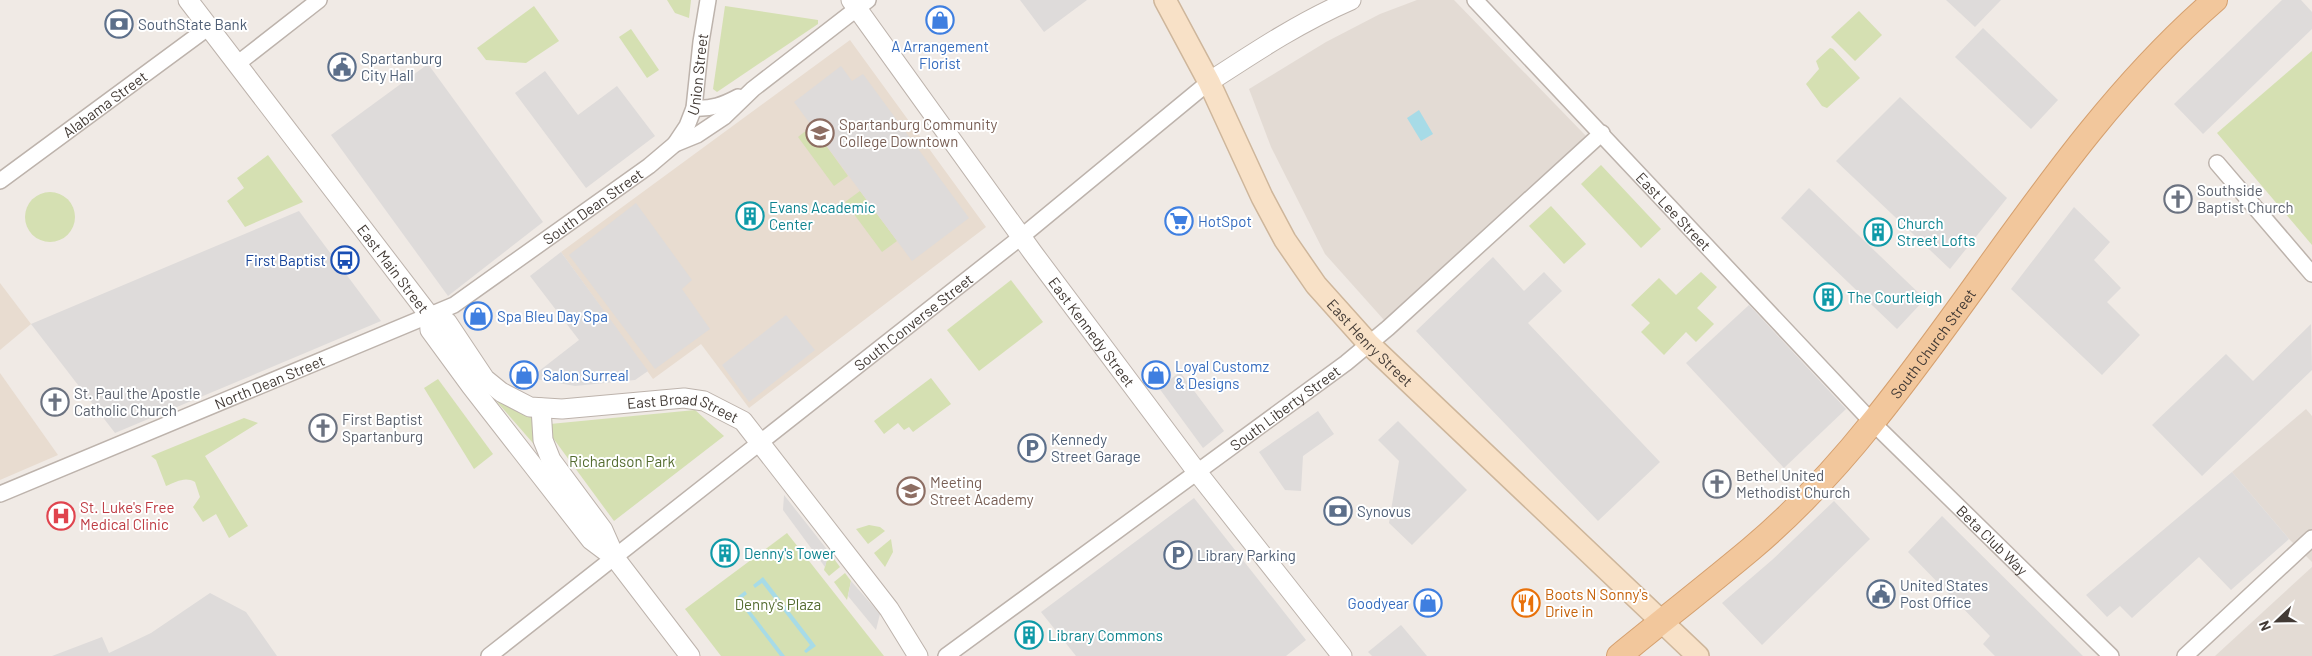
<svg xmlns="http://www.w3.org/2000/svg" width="2312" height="656" font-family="Barlow,sans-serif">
<rect width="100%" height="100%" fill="#f0eae5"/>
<!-- residential -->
<g fill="#e3dbd4">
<path d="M1417,0H1454L1587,137L1384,320L1325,254L1271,147L1249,89L1326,42L1380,14Z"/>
<path d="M2306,409L2312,416V562L2289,539L2232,472Z"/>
<path d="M2312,567V656H2215Z"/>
</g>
<!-- education -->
<g fill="#e8dcd0">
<path d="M850,40L986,227L749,408L701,344L653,379L561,252Z"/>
<path d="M0,283L31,324L0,350Z"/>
<path d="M0,373L58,455L0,480Z"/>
</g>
<!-- green -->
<g fill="#d5e0b2">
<path d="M667,0H691L689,18L675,13Z"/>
<path d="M534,6L559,41L526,63L486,60L477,48Z"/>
<path d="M725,6L818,20V24L717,92L713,89Z"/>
<path d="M1859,11L1882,35L1855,61L1831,37Z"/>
<path d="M631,29L659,70L647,78L619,37Z"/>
<path d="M1830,48L1833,49L1860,78L1827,108L1822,106L1806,84L1819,69L1816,61Z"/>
<path d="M2312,51V245L2217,133Z"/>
<path d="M812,126L848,176L834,186L798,137Z"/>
<path d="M268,155L303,202L245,227L227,201L244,188L237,178Z"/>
<path d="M1601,165L1661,229L1641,248L1581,184Z"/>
<path d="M860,191L897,241L882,252L845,202Z"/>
<circle cx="50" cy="217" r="25"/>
<path d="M1551,206L1586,244L1564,264L1529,226Z"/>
<path d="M1701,272L1717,287L1697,308L1714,324L1696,342L1686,332L1664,355L1641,332L1650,323L1631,305L1659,278L1676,295Z"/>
<path d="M1011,280L1043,322L979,371L947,330Z"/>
<path d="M931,378L951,404L913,432L909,427L904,430L898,423L884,434L874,421Z"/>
<path d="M438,379L493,454L474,469L424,388Z"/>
<path d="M491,395L533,417L539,450Z"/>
<path d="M695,410L724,436L614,521L553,438L550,424Z"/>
<path d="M244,418L258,423L205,456L248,526L229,538L216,514L203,522L193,507L200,497L195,482C185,476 176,482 166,486L156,460L151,456Z"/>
<path d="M869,525L880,527L885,531L868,544L856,529Z"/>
<path d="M787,533L884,656H721L685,609Z"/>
<path d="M891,539L893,552L885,567L874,553Z"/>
<path d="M829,552L840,567L829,576L824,570Z"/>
<path d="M845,573L851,581L847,600L834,582Z"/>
</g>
<!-- parking -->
<g fill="#dedbda">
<path d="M1020,0H1087L1044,32Z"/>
<path d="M1946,0H2001L1975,27Z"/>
<path d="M2282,0H2301L2312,12V29L2203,134L2174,104Z"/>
<path d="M1983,28L2058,100L2031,129L1955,57Z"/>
<path d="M428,64L543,222L448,296L331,135Z"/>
<path d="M841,66L852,81L863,74L969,218L912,261L794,102Z"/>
<path d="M545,71L578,115L617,86L655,136L586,188L515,93Z"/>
<path d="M1900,97L2007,198L1950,269L1836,161Z"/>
<path d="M1809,188L1925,299L1897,329L1781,218Z"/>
<path d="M636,203L692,280L682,289L710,329L655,369L569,255Z"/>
<path d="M2074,207L2110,242L2094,260L2121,288L2107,302L2140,335L2102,375L2011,289Z"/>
<path d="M299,211L381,321L115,433L31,324Z"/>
<path d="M561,252L648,371L635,380L575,386L530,378L579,340L530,276Z"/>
<path d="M1493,257L1524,291L1544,272L1562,291L1528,323L1660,462L1598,521L1416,331Z"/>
<path d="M1749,305L1846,409L1784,468L1686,363Z"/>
<path d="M786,315L815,350L749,402L722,365Z"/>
<path d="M2311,324L2312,370L2202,476L2152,425L2226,354L2253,381Z"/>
<path d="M1180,372L1224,431L1203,448L1159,388Z"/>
<path d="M1318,411L1334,434L1303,456L1301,491L1285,490L1259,452Z"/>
<path d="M1398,421L1467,490L1412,545L1389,523L1399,461L1378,440Z"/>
<path d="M2232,472L2289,539L2231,590L2199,557L2132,618L2120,606L2107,617L2086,595Z"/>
<path d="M784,495L829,552L825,567L783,510Z"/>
<path d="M1194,498L1306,640L1286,656H1076L1041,612Z"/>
<path d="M1834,501L1870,539L1762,645L1722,603L1772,560Z"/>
<path d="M1942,516L2083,656H1995L1983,644L1990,636L1908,552Z"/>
<path d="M851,581L880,614L876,630L848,596Z"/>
<path d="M210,593L246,612L277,656H52L102,637L109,653L151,633Z"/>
<path d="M1401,625L1427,656H1372L1368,652Z"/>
</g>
<!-- water -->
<g fill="#a7dbe7">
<path d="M1419,110L1433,134L1421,141L1407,118Z"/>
<path d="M763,577L816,646L806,653L804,651L810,645L762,583L755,588L753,585Z"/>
<path d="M745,591L747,594L741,599L785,656H780L736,598Z"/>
</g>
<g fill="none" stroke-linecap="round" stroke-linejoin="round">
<!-- minor casing -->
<g stroke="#bdb3ac" stroke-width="18">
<g id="minor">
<path id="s1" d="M1475,0L1873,423L2111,656"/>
<path d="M237,64L319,0"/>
<path d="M694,108C712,109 723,105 738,97"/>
<path id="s2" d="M675,144L687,126L694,108L701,42L708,0"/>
<path d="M2217,163L2312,274"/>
<path id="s3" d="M0,181L209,27"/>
<path id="s4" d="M0,494L454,305L649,166L675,144L697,135L724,117L753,89L868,0"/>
<path id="s5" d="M489,656L1021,237L1209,82"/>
<path id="s6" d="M946,656L1346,363L1388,328L1602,133"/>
<path d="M2185,656L2312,538"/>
</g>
</g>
<!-- tertiary casing -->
<g stroke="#bdb3ac" stroke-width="21">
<g id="tertiary">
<path id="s7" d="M188,0L429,315L430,330L471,386L591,540L615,558L690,656"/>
<path id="s8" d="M851,0L1033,253L1197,472L1342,656"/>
<path d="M1209,82C1255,52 1300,22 1351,0"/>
<path id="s9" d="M429,315L447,322L485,379L501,392L530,407L562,409L684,398L704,401L743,421L889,609L918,656"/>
<path d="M541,408L543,440L551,460L603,530L615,557"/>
</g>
</g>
<!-- secondary casing -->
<g stroke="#ceb69b" stroke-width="24">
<g id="secondary">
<path id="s10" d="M1165,0L1209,82L1262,197L1285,240L1316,285L1368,343L1698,656"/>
</g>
</g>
<!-- primary casing -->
<g stroke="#d5a06f" stroke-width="26">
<g id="primary">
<path id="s11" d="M1619,656C1663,620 1708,585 1751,549C1796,511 1836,468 1872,423C1986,283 2077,119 2215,0"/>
</g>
</g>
<!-- minor -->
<use href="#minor" stroke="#fff" stroke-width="15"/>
<!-- tertiary -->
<use href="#tertiary" stroke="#fff" stroke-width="19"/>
<!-- secondary -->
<use href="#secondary" stroke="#f8e1c7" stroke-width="21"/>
<!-- primary -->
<use href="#primary" stroke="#f2c79c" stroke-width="24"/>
</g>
<!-- icons -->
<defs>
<g id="shop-ring" transform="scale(1.4375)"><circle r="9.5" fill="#fff" stroke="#3f7fe0" stroke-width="1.5"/><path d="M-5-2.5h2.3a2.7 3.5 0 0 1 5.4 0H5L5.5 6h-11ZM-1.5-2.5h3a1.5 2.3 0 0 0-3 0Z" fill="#3f7fe0"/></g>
<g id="bank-ring" transform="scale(1.4375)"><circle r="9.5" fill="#fff" stroke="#5c6f8a" stroke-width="1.5"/><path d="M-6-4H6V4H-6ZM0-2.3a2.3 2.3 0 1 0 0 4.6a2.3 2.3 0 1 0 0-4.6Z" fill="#5c6f8a"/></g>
<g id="civic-ring" transform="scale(1.4375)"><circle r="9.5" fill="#fff" stroke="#5c6f8a" stroke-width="1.5"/><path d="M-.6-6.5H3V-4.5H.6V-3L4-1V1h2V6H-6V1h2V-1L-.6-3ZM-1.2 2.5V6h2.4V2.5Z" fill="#5c6f8a"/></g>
<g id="university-ring" transform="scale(1.4375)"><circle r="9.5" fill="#fff" stroke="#8d6e63" stroke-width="1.5"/><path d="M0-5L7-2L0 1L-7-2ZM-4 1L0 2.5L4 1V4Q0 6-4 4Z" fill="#8d6e63"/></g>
<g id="church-ring" transform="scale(1.4375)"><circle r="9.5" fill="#fff" stroke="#6b7280" stroke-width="1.5"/><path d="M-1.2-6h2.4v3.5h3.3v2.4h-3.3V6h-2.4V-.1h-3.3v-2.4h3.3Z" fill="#6b7280"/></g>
<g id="building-ring" transform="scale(1.4375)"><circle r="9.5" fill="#fff" stroke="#0f9aa8" stroke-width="1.5"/><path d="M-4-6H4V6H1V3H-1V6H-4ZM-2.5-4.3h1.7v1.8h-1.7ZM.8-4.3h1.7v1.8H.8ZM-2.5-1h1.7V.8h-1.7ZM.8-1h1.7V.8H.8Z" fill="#0f9aa8"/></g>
<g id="supermarket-ring" transform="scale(1.4375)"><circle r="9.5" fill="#fff" stroke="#3f7fe0" stroke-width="1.5"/><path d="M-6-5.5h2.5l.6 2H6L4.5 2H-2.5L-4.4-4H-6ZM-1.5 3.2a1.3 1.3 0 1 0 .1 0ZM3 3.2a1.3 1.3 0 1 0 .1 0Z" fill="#3f7fe0"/></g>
<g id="bus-ring" transform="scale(1.4375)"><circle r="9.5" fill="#fff" stroke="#1a4fb4" stroke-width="1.5"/><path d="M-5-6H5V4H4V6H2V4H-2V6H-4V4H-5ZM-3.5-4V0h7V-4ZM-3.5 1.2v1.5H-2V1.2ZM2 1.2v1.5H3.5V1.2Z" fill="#1a4fb4"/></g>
<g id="parking-ring" transform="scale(1.4375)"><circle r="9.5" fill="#fff" stroke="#5c6f8a" stroke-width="1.5"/><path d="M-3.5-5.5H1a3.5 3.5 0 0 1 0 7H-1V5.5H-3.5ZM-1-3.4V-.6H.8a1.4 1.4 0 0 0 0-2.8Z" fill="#5c6f8a"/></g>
<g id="school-ring" transform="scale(1.4375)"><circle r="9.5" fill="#fff" stroke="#8d6e63" stroke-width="1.5"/><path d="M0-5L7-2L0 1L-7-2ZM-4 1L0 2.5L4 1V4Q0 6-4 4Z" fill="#8d6e63"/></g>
<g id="hospital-ring" transform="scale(1.4375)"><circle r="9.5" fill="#fff" stroke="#e0444e" stroke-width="1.5"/><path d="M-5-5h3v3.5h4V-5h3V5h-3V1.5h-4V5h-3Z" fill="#e0444e"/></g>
<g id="restaurant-ring" transform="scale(1.4375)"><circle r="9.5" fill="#fff" stroke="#e8710a" stroke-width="1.5"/><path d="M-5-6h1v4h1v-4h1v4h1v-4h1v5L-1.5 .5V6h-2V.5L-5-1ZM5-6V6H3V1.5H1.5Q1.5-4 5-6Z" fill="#e8710a"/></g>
</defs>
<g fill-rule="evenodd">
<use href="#shop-ring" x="940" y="20"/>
<use href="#bank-ring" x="119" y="24"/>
<use href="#civic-ring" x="342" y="67"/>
<use href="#university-ring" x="820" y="133"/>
<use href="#church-ring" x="2178" y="199"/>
<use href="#building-ring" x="750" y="216"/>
<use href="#supermarket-ring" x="1179" y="221"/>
<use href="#building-ring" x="1878" y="232"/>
<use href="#bus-ring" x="345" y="260"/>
<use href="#building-ring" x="1828" y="297"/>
<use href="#shop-ring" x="478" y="316"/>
<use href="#shop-ring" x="524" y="375"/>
<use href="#shop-ring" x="1156" y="375"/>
<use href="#church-ring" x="55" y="402"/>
<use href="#church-ring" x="323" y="428"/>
<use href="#parking-ring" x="1032" y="448"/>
<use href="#church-ring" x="1717" y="484"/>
<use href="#school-ring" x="911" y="491"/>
<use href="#bank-ring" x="1338" y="511"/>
<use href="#hospital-ring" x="61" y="516"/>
<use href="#building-ring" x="725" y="553"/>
<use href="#parking-ring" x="1178" y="555"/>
<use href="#civic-ring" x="1881" y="594"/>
<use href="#shop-ring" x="1428" y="603"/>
<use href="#restaurant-ring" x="1526" y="603"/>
<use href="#building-ring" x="1029" y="635"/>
</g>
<g text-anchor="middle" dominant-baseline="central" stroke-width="4" stroke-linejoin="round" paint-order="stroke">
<!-- service labels -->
<g font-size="15" fill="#4e5e75" stroke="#fff" text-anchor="start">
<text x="138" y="24">SouthState Bank</text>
<text x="361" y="58">Spartanburg<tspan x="361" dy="17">City Hall</tspan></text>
<text x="1051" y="439">Kennedy<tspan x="1051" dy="17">Street Garage</tspan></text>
<text x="1357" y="511">Synovus</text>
<text x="1197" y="555">Library Parking</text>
<text x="1900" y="585">United States<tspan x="1900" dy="17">Post Office</tspan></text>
</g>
<!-- shop labels -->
<g font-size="15" fill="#366cbe" stroke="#fff" text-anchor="start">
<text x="940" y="46" text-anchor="middle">A Arrangement<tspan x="940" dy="17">Florist</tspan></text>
<text x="1198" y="221">HotSpot</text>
<text x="497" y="316">Spa Bleu Day Spa</text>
<text x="1175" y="366">Loyal Customz<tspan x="1175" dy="17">&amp; Designs</tspan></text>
<text x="543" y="375">Salon Surreal</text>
<text x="1409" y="603" text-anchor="end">Goodyear</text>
</g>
<!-- street labels -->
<g font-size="15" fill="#423a35" stroke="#fff">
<text stroke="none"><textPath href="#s2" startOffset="75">Union Street</textPath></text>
<text stroke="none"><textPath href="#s3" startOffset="130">Alabama Street</textPath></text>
<text stroke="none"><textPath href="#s4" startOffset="662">South Dean Street</textPath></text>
<text stroke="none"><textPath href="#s1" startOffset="290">East Lee Street</textPath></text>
<text stroke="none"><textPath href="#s7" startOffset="338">East Main Street</textPath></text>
<text stroke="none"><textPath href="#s5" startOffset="540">South Converse Street</textPath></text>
<text stroke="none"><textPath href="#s8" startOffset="410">East Kennedy Street</textPath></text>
<text stroke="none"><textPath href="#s10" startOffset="402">East Henry Street</textPath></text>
<text stroke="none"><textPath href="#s11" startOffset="445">South Church Street</textPath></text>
<text stroke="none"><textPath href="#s4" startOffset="292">North Dean Street</textPath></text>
<text stroke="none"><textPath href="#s6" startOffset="420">South Liberty Street</textPath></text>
<text stroke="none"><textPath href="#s9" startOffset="296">East Broad Street</textPath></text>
<text stroke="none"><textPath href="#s1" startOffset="748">Beta Club Way</textPath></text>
</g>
<!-- education labels -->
<g font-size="15" fill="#785e54" stroke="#fff" text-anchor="start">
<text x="839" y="124">Spartanburg Community<tspan x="839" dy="17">College Downtown</tspan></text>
<text x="930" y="482">Meeting<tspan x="930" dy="17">Street Academy</tspan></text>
</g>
<!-- worship labels -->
<g font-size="15" fill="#5b616d" stroke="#fff" text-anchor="start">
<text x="2197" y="190">Southside<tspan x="2197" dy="17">Baptist Church</tspan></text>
<text x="74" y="393">St. Paul the Apostle<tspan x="74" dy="17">Catholic Church</tspan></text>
<text x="342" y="419">First Baptist<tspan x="342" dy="17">Spartanburg</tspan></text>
<text x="1736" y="475">Bethel United<tspan x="1736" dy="17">Methodist Church</tspan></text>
</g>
<!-- culture labels -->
<g font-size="15" fill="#0d838f" stroke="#fff" text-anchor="start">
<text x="769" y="207">Evans Academic<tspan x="769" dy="17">Center</tspan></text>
<text x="1897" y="223">Church<tspan x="1897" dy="17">Street Lofts</tspan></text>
<text x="1847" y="297">The Courtleigh</text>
<text x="744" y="553">Denny's Tower</text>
<text x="1048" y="635">Library Commons</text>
</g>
<!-- transit labels -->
<g font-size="15" fill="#164399" stroke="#fff" text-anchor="end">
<text x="326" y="260">First Baptist</text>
</g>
<!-- park labels -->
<g font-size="15" fill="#546c30" stroke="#fff">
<text x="622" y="461">Richardson Park</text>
<text x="778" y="604">Denny's Plaza</text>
</g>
<!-- health labels -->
<g font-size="15" fill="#be3a42" stroke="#fff" text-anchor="start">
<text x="80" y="507">St. Luke's Free<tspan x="80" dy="17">Medical Clinic</tspan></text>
</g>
<!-- food labels -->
<g font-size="15" fill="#c56008" stroke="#fff" text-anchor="start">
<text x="1545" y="594">Boots N Sonny's<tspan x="1545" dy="17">Drive in</tspan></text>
</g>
</g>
<!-- north arrow -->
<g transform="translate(2277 621) rotate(248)" stroke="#ffffff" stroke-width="4" paint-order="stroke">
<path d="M0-4L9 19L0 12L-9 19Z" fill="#423a35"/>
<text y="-8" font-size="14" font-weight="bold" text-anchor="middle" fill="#423a35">N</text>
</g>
</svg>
